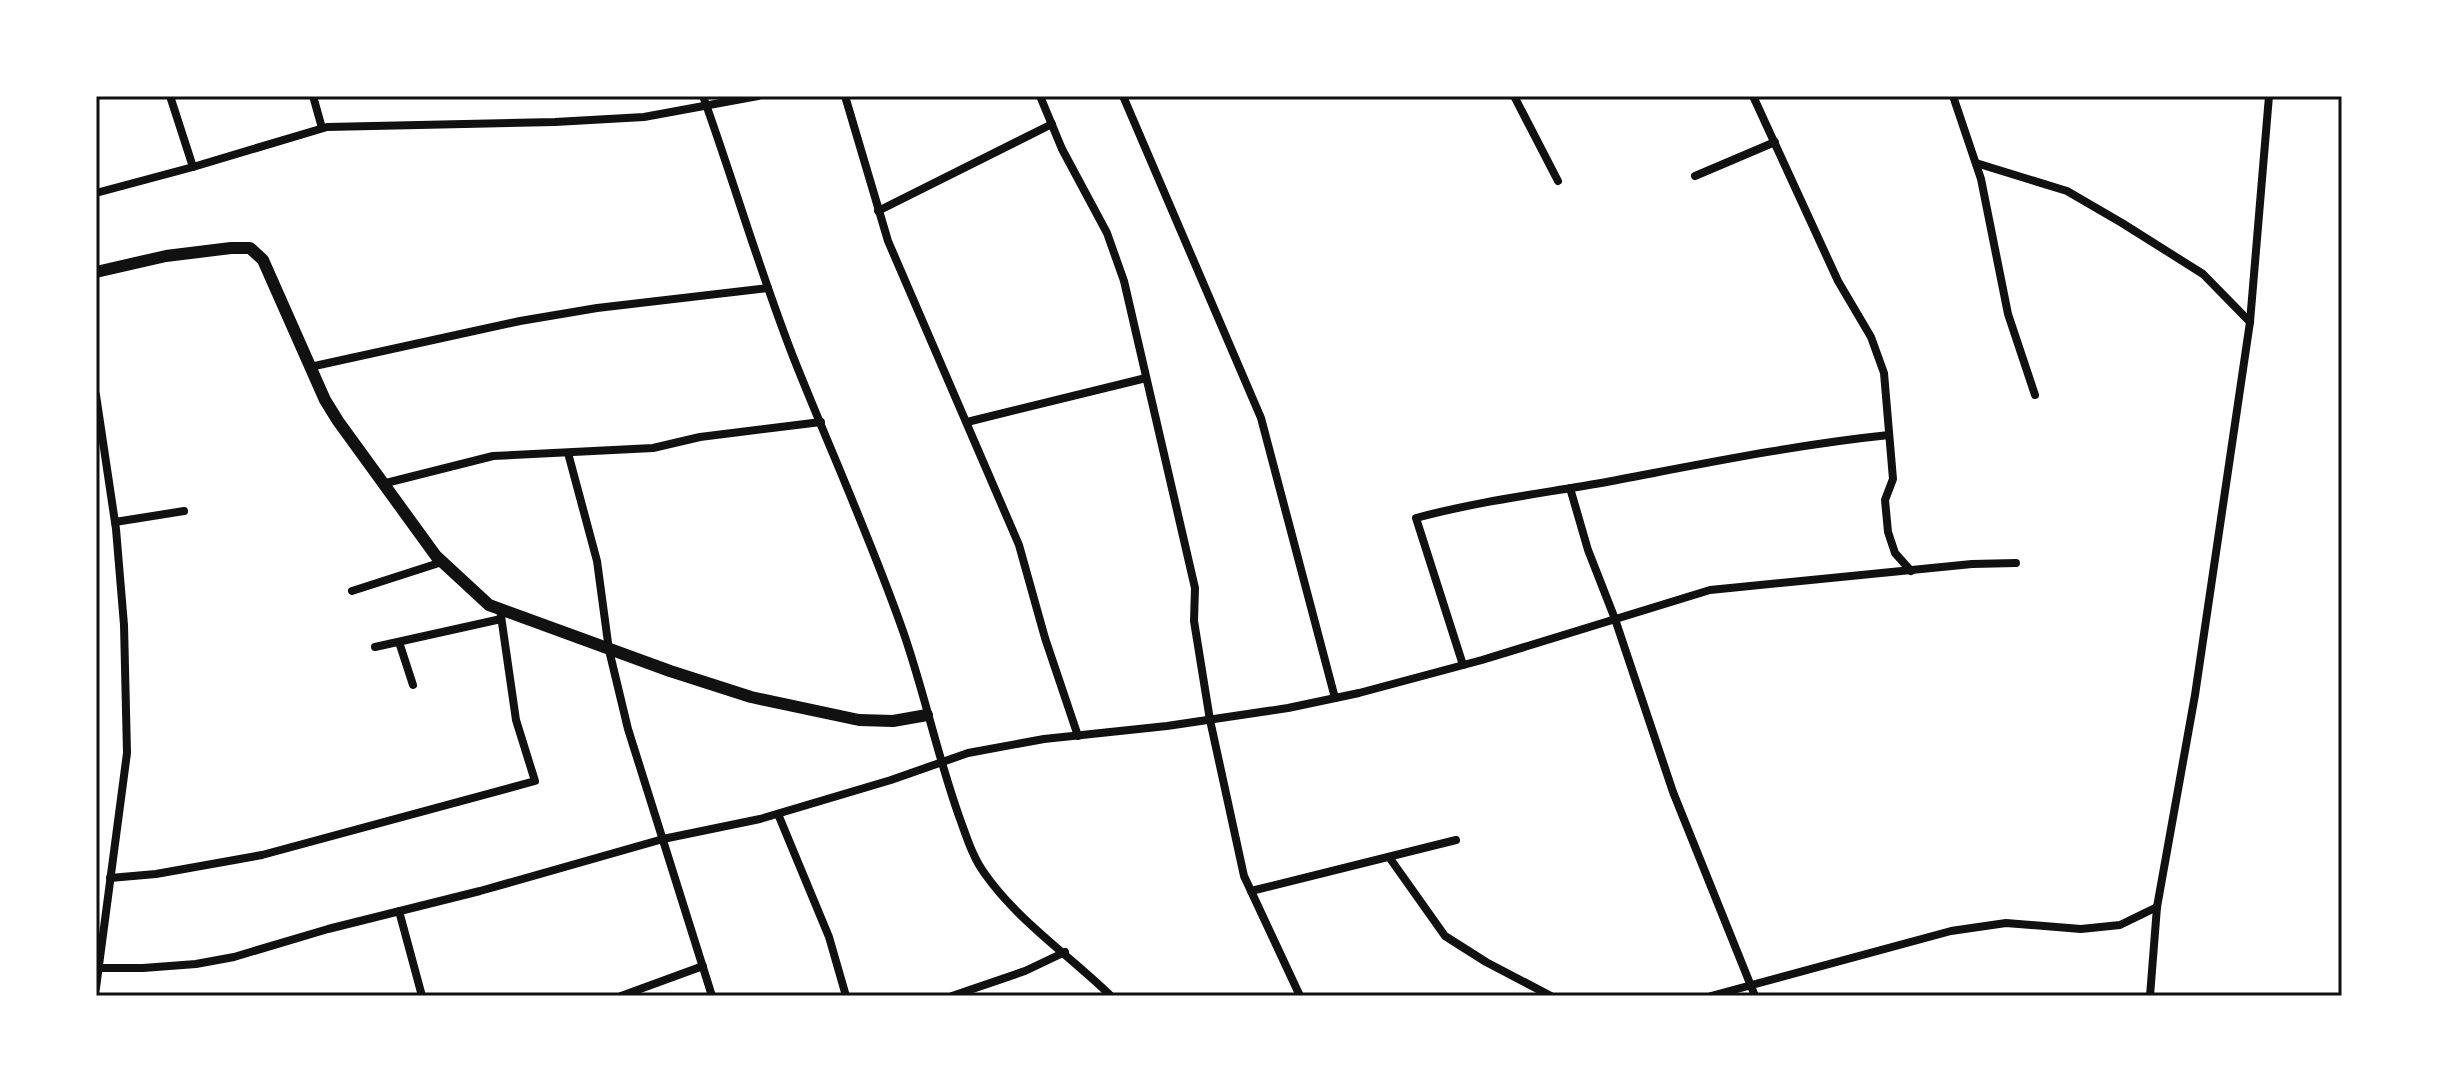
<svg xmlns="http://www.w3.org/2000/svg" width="2438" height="1092" font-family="'Fira Sans Condensed',sans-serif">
<rect width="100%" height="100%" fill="#fff"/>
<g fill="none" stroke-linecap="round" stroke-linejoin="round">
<!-- minor -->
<g stroke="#111" stroke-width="8">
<path d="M170,96L193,167"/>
<path d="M313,96L322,128"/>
<path d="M703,96C735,185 761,276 796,364C832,454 872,542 904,634C925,695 938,758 960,819C967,838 973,858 985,874C1018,921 1070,956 1111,996"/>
<path d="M845,96L888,241L1019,545L1045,638L1078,736"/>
<path d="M1040,96L1062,149L1107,233L1124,281L1195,588L1194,621L1210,720L1244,876L1300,996"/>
<path d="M1123,96L1261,418L1335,698"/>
<path d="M1514,96L1558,181"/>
<path d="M1753,96L1838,281L1871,337L1884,373L1893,479L1885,500L1888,532L1895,553L1911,571"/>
<path d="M1953,96L1981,179L2008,314L2035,395"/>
<path d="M1976,163L2067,191L2122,223L2203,274L2250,322"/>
<path d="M1695,176L1775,142"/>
<path d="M96,193L193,167L327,127L555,122L644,117L758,96"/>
<path d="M878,211L1052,124"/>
<path d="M310,367L520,321L597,308L768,288"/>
<path d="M96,395L116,529L124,625L127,753L96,988"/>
<path d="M967,422L1146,378"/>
<path d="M568,453L597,561L609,650L628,729L712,996"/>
<path d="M382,484L493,456L653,448L700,437L821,422"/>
<path d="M1570,488L1588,550L1615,619L1673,792L1755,996"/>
<path d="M115,522L184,511"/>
<path d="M352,591L442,562"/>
<path d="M399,642L413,685"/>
<path d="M375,647L501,619"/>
<path d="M1463,665L1416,518C1479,501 1538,494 1601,483C1697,465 1792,445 1889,435"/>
<path d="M778,814L829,937L846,996"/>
<path d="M1389,857L1445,936L1486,962L1551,996"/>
<path d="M110,878L156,874L262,855L535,781L516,720L500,609"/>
<path d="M1251,891L1456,840"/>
<path d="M399,911L422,996"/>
<path d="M98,968H143L196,964L234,957L328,929L480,891L663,839L760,819L891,780L968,753L1044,739L1167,726L1288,708L1359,693L1482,660L1710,590L1972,564L2016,563"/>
<path d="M621,996L703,966"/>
<path d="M952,996L1025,971L1065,952"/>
<path d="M1711,996L1951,931L2006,923L2081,929L2120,925L2157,907"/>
<path d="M2150,996L2157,907L2195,695L2250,322L2269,96"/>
</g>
<!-- tertiary -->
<path stroke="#111" stroke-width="12" d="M96,272L166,256L231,248H250L263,260L325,400L338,421L436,556L489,605L670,671L751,697L859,720L893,721L927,715"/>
</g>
<!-- border -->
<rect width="2438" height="1092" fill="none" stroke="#ffffff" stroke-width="196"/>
<rect x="98" y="98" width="2242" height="896" fill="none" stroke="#111" stroke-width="3"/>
</svg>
